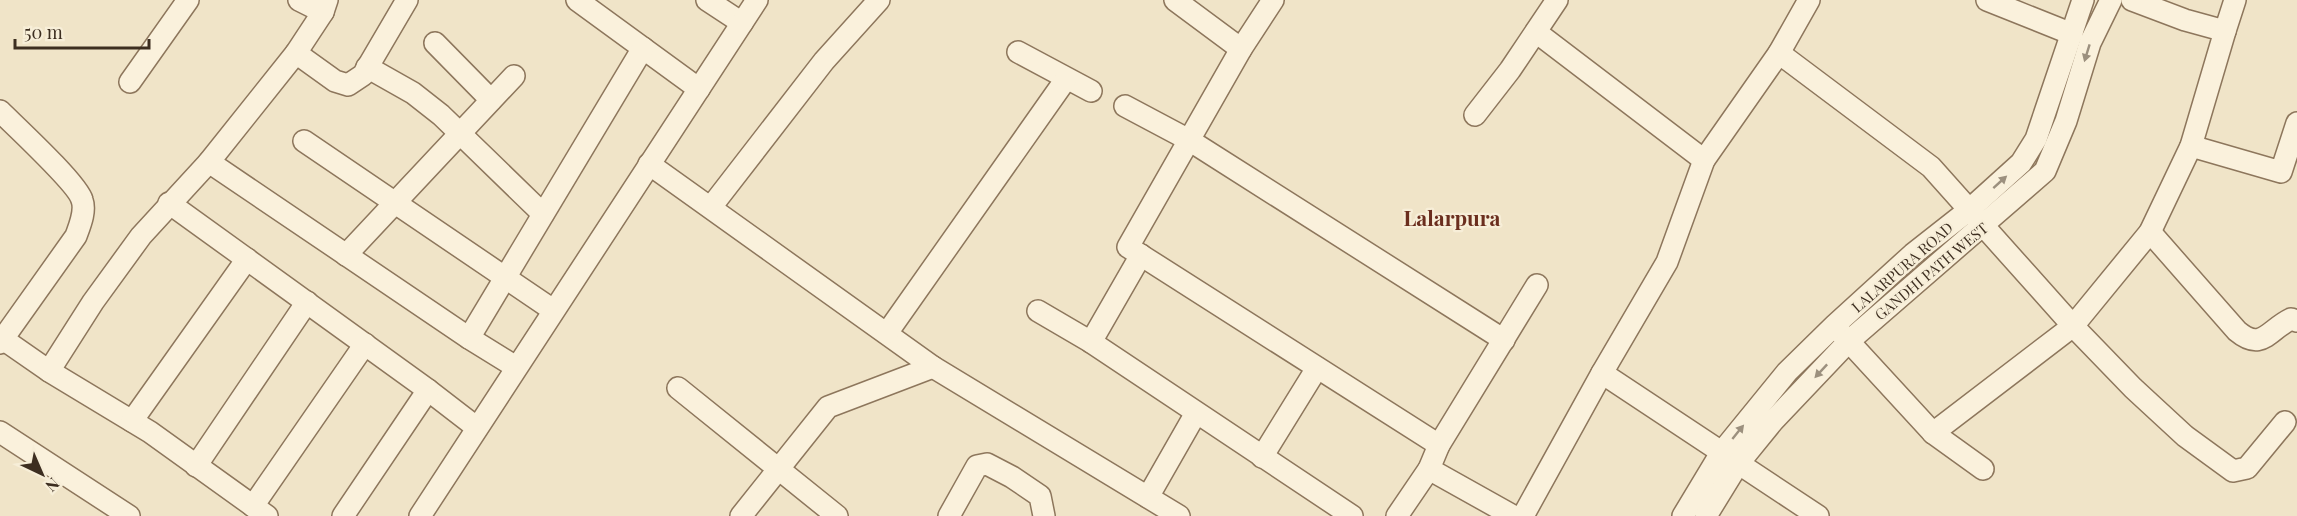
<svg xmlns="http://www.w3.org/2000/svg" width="2297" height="516" font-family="'Playfair Display',serif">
<rect width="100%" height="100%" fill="#f0e4c8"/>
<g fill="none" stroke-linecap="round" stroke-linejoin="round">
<!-- minor casing -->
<g stroke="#8d765c" stroke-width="24">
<g id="minor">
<path d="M299,0L323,12"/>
<path d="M577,0L699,89"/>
<path d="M707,0L742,23"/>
<path d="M1175,0L1241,49"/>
<path d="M1273,0L1241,49L1128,247L1439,445"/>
<path d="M1987,0L2072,34"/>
<path d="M2225,31L2235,0"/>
<path d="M1536,32L1704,160"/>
<path d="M435,43L491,100"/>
<path d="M1018,52L1091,91"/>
<path d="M296,53L335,81L348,85L363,75L407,0"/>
<path d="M1779,53L1809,0"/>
<path d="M367,67L413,93L441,115L543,214"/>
<path d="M130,82L188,0"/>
<path d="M1125,106L1189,140L1504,340"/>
<path d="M0,111C15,126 78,184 82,200C86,211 80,225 76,236L0,343"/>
<path d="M1475,115L1510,70L1557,0"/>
<path d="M304,141L553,310"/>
<path d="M2191,146L2281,172L2297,123"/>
<path d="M209,162L469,338L516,367"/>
<path d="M649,164L933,367L1179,516"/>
<path d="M169,203L428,390L476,427"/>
<path d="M711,207L824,61L879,0"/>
<path d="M2150,232L2237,331C2262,352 2268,330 2291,319L2297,321"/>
<path d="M346,255L514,76"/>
<path d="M1038,311L1091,342L1352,516"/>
<path d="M887,333L1066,79"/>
<path d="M1841,333L1933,433L1983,469"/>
<path d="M469,338L643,48"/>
<path d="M3,339L49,371L150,432L267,516"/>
<path d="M1091,342L1141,255"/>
<path d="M49,371L93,302L141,236L209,162L296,53L323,12L327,0"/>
<path d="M1602,373L1818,516"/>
<path d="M678,388L837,516"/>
<path d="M132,421L247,259"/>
<path d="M0,432L129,516"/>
<path d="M1933,433L2073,326L2133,388L2185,436L2233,471L2247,468L2285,422"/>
<path d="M1262,457L1317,368"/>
<path d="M196,466L307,302"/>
<path d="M1429,469L1513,516"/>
<path d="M1148,497L1196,413"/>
<path d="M253,506L365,344"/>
<path d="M343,516L428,390"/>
<path d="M420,516L757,0"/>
<path d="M741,516L828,407L933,367"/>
<path d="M949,516L977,466L987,464L1012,477L1040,496L1044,516"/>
<path d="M1397,516L1429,469L1439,445L1537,285"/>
<path d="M1523,516L1602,373L1667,262L1704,160L1779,53L1931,167L2073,326L2150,232L2191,146L2225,31L2185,20L2132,0"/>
<path d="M1683,516L1721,453L1787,372L1835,325L1913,254L1969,210L2021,163L2036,139L2083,0"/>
<path d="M1706,516L1738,464L1773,421L1849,341L2045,171L2066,121L2090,43L2111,0"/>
</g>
</g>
<!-- minor -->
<use href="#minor" stroke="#faf1dc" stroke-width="21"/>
</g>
<!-- one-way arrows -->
<defs><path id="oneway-solid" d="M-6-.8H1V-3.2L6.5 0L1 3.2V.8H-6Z" transform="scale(1.5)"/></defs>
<g fill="#9c907e">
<use href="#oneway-solid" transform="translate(2087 53) rotate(107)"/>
<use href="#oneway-solid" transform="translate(2000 182) rotate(-42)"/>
<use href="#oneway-solid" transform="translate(1821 371) rotate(133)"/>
<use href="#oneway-solid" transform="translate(1738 432) rotate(-51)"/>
</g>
<g text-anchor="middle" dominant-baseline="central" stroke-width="4.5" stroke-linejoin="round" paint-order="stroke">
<!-- street labels -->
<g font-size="15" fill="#3d2e20" stroke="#f7eed8">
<text transform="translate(1902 267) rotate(-41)">LALARPURA ROAD</text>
<text transform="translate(1931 271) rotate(-40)">GANDHI PATH WEST</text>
</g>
<!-- district labels -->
<g font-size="21" font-weight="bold" fill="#6b2e1e" stroke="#f7eed8">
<text x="1452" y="217">Lalarpura</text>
</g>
</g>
<!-- north arrow -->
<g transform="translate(42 474) rotate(136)" stroke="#f7eed8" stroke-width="4.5" paint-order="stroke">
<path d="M0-4.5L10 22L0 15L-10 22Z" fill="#3d2e20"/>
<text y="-9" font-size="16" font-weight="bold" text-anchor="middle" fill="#3d2e20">N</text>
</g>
<!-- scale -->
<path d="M15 39v9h134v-9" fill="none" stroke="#3d2e20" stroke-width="3"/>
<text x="24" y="39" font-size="18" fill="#3d2e20" stroke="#f7eed8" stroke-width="4.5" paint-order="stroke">50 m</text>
</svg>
